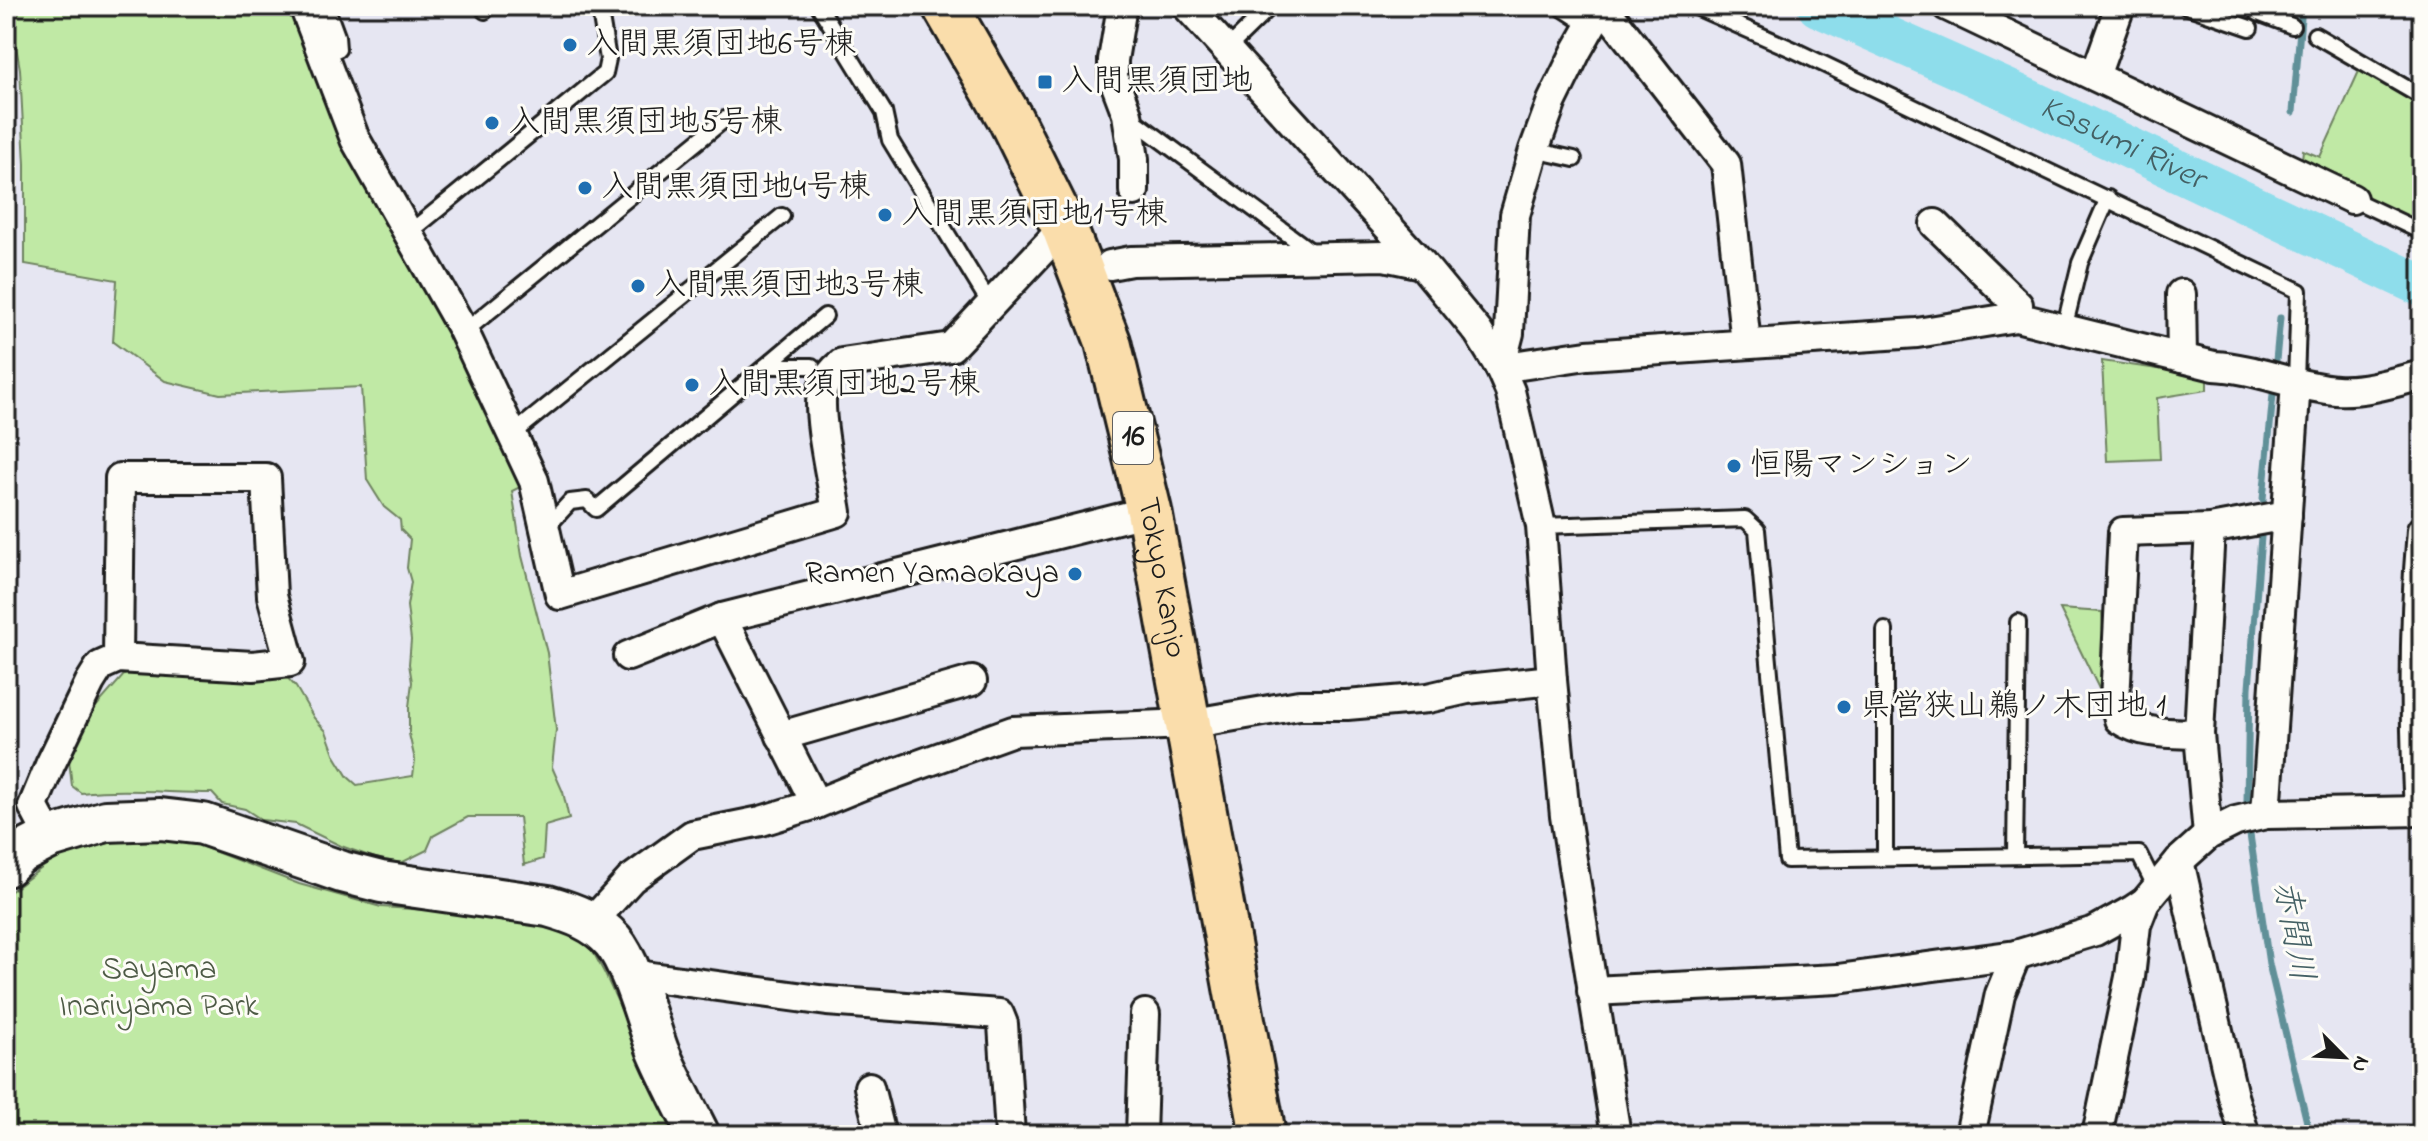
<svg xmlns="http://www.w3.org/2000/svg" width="2428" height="1141" font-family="'Indie Flower','Klee One',sans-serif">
<rect width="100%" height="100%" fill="#e6e6f2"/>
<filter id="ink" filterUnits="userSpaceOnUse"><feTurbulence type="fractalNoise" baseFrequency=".0125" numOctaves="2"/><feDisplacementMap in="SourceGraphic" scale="16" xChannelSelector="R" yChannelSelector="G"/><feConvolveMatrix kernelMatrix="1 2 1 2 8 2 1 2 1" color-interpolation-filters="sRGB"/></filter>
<g filter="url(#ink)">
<!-- green -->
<g fill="#c0e9a5" stroke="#6e8260" stroke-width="2">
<path d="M9,6H292L524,485L512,491L522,556L547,653L556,730L552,767L563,792L569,819L545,826L543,859L524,865L519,817H468L433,836L427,850L401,863L375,858L341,846L296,824L262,820L245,809L222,804L212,793C168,793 124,788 81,793L72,786L69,760L75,739L86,718L123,676L136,668L162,670L188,677L208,674L233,680L284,674L296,687L314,718L326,731L335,756L348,777L357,785L413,776L415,760L409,734V707L412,682L409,664L411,640L407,606L411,582L407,568L410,539L401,530L400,520L384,507L367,480L361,387L220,394L165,381L113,342L117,280L25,264V164L20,69Z"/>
<path d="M2360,69L2422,105V227L2301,169L2303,150L2320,157Z"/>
<path d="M2102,361L2207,376V390L2157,398L2160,459L2107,461Z"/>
<path d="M2060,609L2102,612L2107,705Z"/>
<path d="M122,840H185L299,884L381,907L458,912L569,932L591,948L605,974L649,1070L675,1135H6V895L59,855Z"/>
</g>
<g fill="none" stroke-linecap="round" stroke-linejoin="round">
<!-- stream -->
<g stroke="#609098" stroke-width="7">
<path d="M2293,112L2302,6"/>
<path d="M2275,371L2280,318"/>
<path d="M2263,499L2274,384"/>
<path d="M2247,802L2249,688L2261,537"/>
<path d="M2249,828L2269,964L2310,1135"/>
</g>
<!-- river -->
<path stroke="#8eddeb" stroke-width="42" id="s1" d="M1818,6L2007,90L2422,286"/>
<!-- lane casing -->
<g stroke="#1c1c1c" stroke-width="20">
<g id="lane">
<path d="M484,6L485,11"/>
<path d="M819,6L884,112L890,140L990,304"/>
<path d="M1559,6L1590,26"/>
<path d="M1694,6L1794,50L2299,291L2296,382"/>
<path d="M2186,6L2250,28"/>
<path d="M2260,6L2258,13L2292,26"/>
<path d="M2315,35L2422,97"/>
<path d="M1227,49L1271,6"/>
<path d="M323,55L338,49L337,36L326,6"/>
<path d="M1127,115L1316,255"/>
<path d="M1534,150L1574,159"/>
<path d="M2352,199L2422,232"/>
<path d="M409,233L605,73L608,59L599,6"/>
<path d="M2064,329L2080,263L2108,198"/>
<path d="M464,332L725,119"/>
<path d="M766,366H812"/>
<path d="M513,434L782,216"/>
<path d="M1541,526L1745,519L1757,530L1787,860L2139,854L2156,888"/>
<path d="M546,528L570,502L587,500L596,509L825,316"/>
<path d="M2015,856L2018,622"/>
<path d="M1885,858V630"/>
</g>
</g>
<!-- street casing -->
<g stroke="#1c1c1c" stroke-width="34">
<g id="street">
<path d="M304,6L355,139L462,328L534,481L560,595L837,512C833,485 815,410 823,388C827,377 833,370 842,363L951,347L1064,227"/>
<path d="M1122,6L1113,60V77L1127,114L1134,159V191"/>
<path d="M1187,6L1422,264L1478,332L1500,368L1510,391L1541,526L1552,680L1565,816L1616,1135"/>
<path d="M1603,6L1726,164L1746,343"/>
<path d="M1947,6L2352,199"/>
<path d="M2095,76L2120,6"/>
<path d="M1935,224L2018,305L2016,317"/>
<path d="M1110,265L1131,261L1384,256L1422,264"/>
<path d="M2181,294L2182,358"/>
<path d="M1500,368L1587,355L1917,333L2016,317L2214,366C2256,368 2295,387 2336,390C2364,392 2395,382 2422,375"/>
<path d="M1500,368L1509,333L1515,215L1534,150L1552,101L1577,50L1602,6"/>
<path d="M628,656L722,618"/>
<path d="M2199,734C2171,733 2143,735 2119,719L2115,702L2123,532L2210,529L2287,515"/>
<path d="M781,736L972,681"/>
<path d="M816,804L722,618L1149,511"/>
<path d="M2419,811C2414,718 2414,623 2422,530"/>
<path d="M2266,814L2296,382"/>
<path d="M2208,835L2199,734L2210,529"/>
<path d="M50,838L33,806L50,765L90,682L100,666L118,658L120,478H266L272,596L290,662L253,666L118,658"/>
<path d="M2179,861L2233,1096L2245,1135"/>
<path d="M591,923L631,879L692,835L761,821L816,804L860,786L1013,731L1188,724L1299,705H1347L1428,698L1467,689L1552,680"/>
<path d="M630,974L827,1001L999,1014L1003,1024L1010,1135"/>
<path d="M1592,991L1838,979L2016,955L2095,931L2133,910L2145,902L2179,861L2208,835L2236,821L2266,814L2422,811"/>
<path d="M869,1087L881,1135"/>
<path d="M1141,1135L1145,1014"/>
<path d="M1970,1135L2000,994L2016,955"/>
<path d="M2097,1135L2130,977L2136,925L2145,902"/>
</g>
</g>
<!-- secondary casing -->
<g stroke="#1c1c1c" stroke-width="46">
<path id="secondary" d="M6,866L19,854L50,838L106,821L160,819L203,824L342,872L381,882L548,906C572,913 596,921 613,941C632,964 647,1021 658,1051C670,1079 685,1107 699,1135"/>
</g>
<!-- highway casing -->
<g stroke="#1c1c1c" stroke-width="50">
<g id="highway">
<path id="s2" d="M945,6L1011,120L1064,227L1108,342L1149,511L1263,1135"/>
</g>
</g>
<!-- lane -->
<use href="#lane" stroke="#fdfcf7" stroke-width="14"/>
<!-- street -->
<use href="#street" stroke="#fdfcf7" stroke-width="28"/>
<!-- secondary -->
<use href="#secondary" stroke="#fdfcf7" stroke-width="40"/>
<!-- highway -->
<use href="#highway" stroke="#faddab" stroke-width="44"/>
<!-- rail casing -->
<g stroke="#1c1c1c" stroke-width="9">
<path id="rail" d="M6,141L11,201L6,281"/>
</g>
<!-- rail -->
<use href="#rail" stroke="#fdfcf7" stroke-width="6" stroke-dasharray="18" stroke-linecap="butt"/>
</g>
</g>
<!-- markers -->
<g fill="#1f6fb2" stroke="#fdfcf7" stroke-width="3">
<circle cx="570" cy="45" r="8"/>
<rect x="1037" y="74" width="16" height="16" rx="4"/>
<circle cx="492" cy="123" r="8"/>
<circle cx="585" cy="188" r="8"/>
<circle cx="885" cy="215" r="8"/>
<circle cx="638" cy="286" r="8"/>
<circle cx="692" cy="385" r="8"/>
<circle cx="1734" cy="466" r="8"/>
<circle cx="1075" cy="574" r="8"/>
<circle cx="1844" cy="707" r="8"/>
</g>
<g text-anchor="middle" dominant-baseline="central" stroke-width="6" stroke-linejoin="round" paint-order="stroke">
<!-- shield labels -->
<rect fill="#fdfcf7" stroke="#605f5e" stroke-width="2" x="1113" y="412" width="40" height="52" rx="6"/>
<g font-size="30" font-weight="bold" fill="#1c1c1c">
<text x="1133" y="438">16</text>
</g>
<!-- poi labels -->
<g font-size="32" fill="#1c1c1c" stroke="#fdfcf7" text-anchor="start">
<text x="586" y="45">入間黒須団地6号棟</text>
<text x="1061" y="82">入間黒須団地</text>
<text x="508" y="123">入間黒須団地5号棟</text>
<text x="601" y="188">入間黒須団地4号棟</text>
<text x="901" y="215">入間黒須団地1号棟</text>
<text x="654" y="286">入間黒須団地3号棟</text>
<text x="708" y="385">入間黒須団地2号棟</text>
<text x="1750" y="466">恒陽マンション</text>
<text x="1059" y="574" text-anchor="end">Ramen Yamaokaya</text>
<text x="1860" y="707">県営狭山鵜ノ木団地 1</text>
</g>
<!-- street labels -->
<g font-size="32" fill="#1c1c1c" stroke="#fdfcf7">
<text stroke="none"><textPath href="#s2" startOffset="616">Tokyo Kanjo</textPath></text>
</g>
<!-- park labels -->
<g font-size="32" fill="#4d5a45" stroke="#fdfcf7">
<text x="159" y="970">Sayama<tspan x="159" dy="37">Inariyama Park</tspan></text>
</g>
<!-- water labels -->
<g font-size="34" font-style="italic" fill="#446064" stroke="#fdfcf7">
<text stroke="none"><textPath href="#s1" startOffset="334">Kasumi River</textPath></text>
<text transform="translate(2292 931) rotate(80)">赤間川</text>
</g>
</g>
<!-- margin -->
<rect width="2428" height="1141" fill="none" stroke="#fdfcf7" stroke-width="32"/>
<rect x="16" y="16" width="2396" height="1109" fill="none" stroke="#1c1c1c" stroke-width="3" filter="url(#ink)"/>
<!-- north arrow -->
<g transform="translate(2344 1057) rotate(114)" stroke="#fdfcf7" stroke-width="6" paint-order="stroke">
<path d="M0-6L14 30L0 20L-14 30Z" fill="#1c1c1c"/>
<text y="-12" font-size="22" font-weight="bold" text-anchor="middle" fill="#1c1c1c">N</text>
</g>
</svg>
